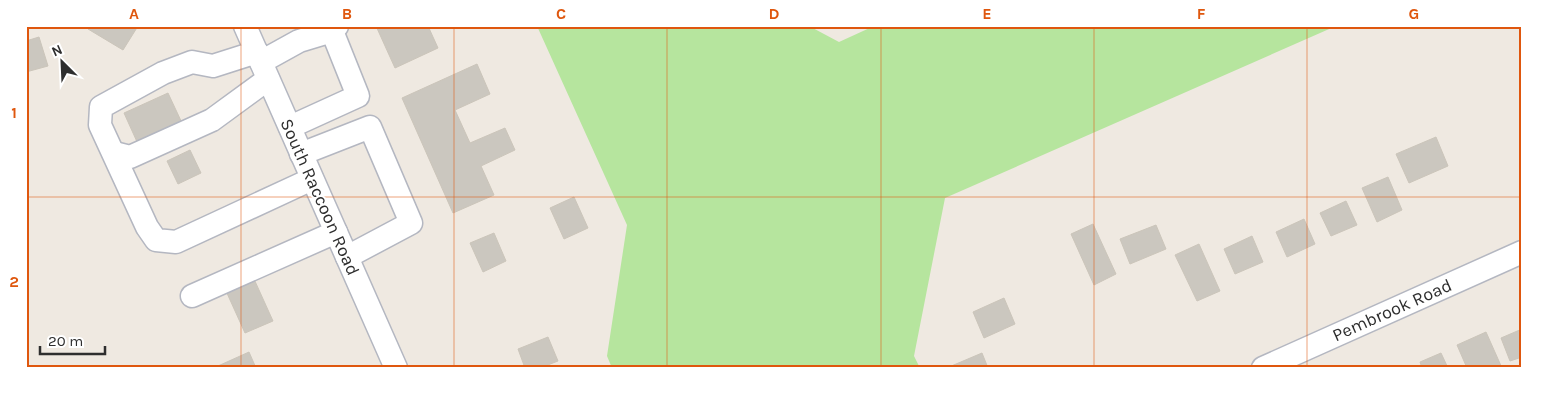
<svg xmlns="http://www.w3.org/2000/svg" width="1548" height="394" font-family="Karla,sans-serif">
<rect width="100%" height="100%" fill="#efe9e1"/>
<!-- green -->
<path fill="#b6e59e" d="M537,26H809L839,42L874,26H1336L945,198L914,356L920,368H612L607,356L627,225Z"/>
<!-- building -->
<g fill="#cbc7bf" stroke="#cbc5ba">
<path d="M90,26H138L123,50L88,29Z"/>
<path d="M376,26H428L438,48L395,68Z"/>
<path d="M39,37L48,66L26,72V41Z"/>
<path d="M477,64L490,94L455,110L470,143L505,128L515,150L481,166L494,195L453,213L402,98Z"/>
<path d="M168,93L182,123L138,144L124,113Z"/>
<path d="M1436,137L1448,166L1409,183L1396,154Z"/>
<path d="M190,150L201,173L178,184L167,161Z"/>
<path d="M1388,177L1402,210L1377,222L1362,188Z"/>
<path d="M574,197L588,228L564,239L550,208Z"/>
<path d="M1346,201L1357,225L1331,236L1320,213Z"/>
<path d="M1304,219L1315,244L1287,257L1276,232Z"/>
<path d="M1093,224L1116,274L1094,285L1071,234Z"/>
<path d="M1156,225L1166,249L1130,264L1120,239Z"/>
<path d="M494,233L506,261L483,272L470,243Z"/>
<path d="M1252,236L1263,262L1235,274L1224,249Z"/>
<path d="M1199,244L1220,291L1197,301L1175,255Z"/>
<path d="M254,279L273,321L245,333L226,291Z"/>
<path d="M1004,298L1015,324L984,338L973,312Z"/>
<path d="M1522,329V357L1510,361L1501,338Z"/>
<path d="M1486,332L1502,368H1467L1457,345Z"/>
<path d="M548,337L558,361L540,368H525L518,349Z"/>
<path d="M249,352L256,368H219L218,366Z"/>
<path d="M982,353L988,368H949V367Z"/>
<path d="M1441,353L1448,368H1422L1420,362Z"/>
</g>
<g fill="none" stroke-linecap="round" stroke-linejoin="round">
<!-- minor casing -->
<g stroke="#b4b7c1" stroke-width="25">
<g id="minor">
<path d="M245,26L396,368"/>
<path d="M257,52L213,66L192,62L163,73L101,107L100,125L147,227L156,240L176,242L312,179"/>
<path d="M261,62L299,41L332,31L337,26"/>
<path d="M290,127L358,96L332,31"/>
<path d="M114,153L130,157L212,120L268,79"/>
<path d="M301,154L370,127L411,223L347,257"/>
<path d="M192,296L336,232"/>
<path d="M1263,368L1522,252"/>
</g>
</g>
<!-- minor -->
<use href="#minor" stroke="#fff" stroke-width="22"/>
</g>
<!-- grid -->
<path fill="none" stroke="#df570e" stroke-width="1" stroke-opacity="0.55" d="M241,26V368M454,26V368M667,26V368M881,26V368M1094,26V368M1307,26V368M26,197H1522"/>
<g text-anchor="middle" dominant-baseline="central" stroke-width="4" stroke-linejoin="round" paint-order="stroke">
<!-- street labels -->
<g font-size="18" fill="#2e2e2e" stroke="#fff">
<text transform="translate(320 197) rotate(66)">South Raccoon Road</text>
<text transform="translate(1392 310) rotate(-24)">Pembrook Road</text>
</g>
</g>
<!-- border -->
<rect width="1548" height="394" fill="none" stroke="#ffffff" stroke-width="55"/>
<!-- north arrow -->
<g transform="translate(62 62) rotate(336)" stroke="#ffffff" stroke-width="4" paint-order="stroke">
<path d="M0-4L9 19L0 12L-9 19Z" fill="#2e2e2e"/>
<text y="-8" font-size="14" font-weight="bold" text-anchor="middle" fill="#2e2e2e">N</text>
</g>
<!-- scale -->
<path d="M40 346v8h65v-8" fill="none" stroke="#2e2e2e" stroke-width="2.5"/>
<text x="48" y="346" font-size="15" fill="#2e2e2e" stroke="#ffffff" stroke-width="4" paint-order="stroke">20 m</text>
<rect x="28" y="28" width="1492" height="338" fill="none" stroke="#df570e" stroke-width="2"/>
<g font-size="16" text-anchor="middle" font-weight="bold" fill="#df570e">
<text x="134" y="19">A</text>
<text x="347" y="19">B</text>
<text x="561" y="19">C</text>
<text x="774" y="19">D</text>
<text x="987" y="19">E</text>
<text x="1201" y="19">F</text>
<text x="1414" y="19">G</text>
<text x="14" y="118">1</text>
<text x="14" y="287">2</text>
</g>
</svg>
